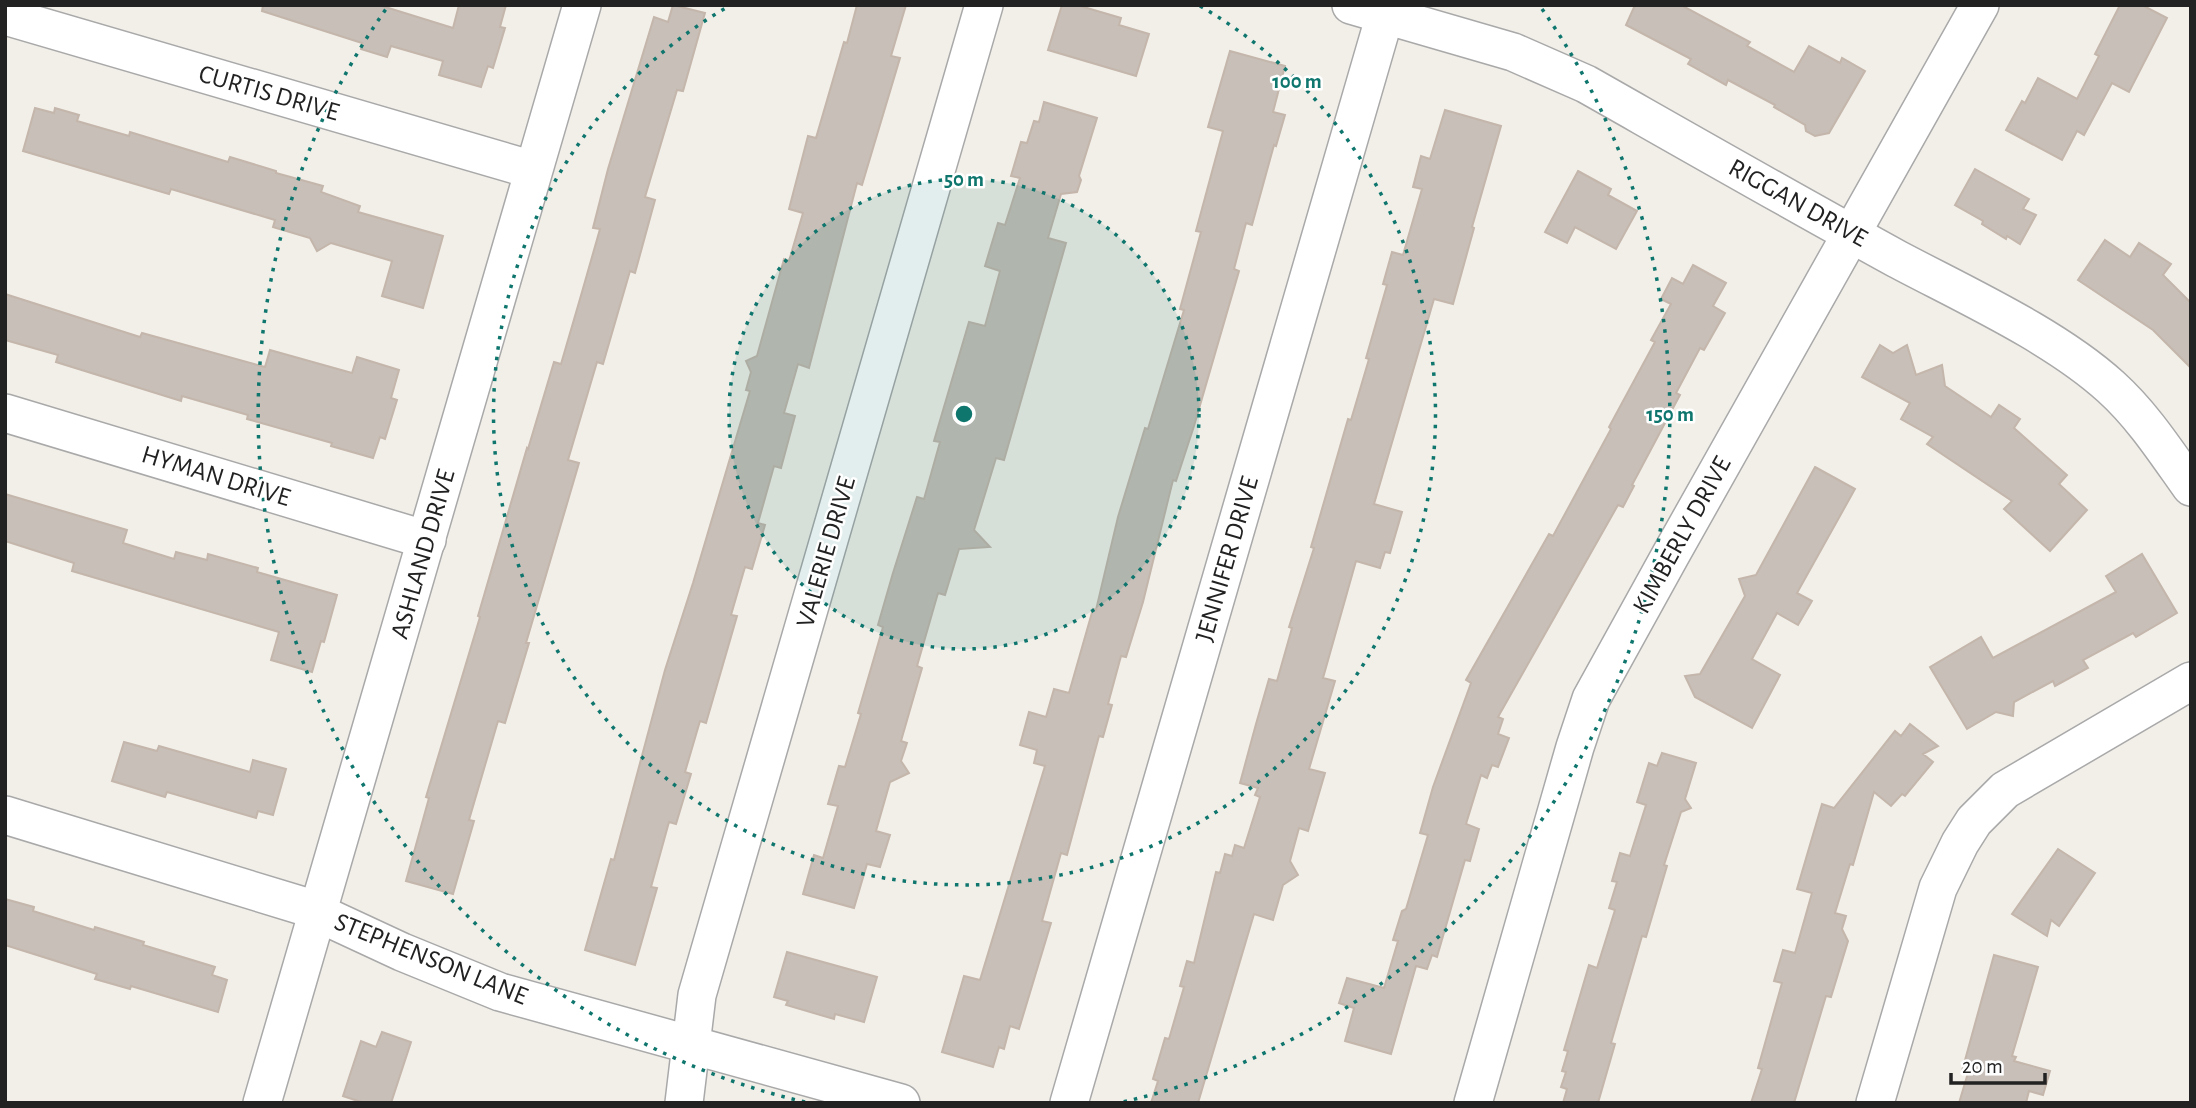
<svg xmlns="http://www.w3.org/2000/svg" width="2196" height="1108" font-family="'Alegreya Sans',sans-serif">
<rect width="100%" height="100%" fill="#f2efe9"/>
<!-- building -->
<g fill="#c7bfb8" stroke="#c4b6ab" stroke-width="2">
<path d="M263,5H379L453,28L459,5H506L500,27L505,28L493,68L488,66L481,87L439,75L443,61L391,46L387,57L361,49L362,43L262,11Z"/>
<path d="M673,5L705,13L683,91L677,90L645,197L655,200L635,273L630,271L603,364L597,362L568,460L579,463L526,643H529L505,723L498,721L469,820L474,821L453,894L406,881L429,798L426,797L480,617L478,616L527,448L528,449L554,362L561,364L582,292L600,229L593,228L608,169L654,17L668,22Z"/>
<path d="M857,5H906L891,56L900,58L862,185L857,183L809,368L798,364L784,413L795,416L781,468L774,466L758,523L765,525L752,569L745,567L731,615L737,616L706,723L700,721L685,772L691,774L676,824L669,822L651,887L657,888L635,965L585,950L611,859L614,860L665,670L693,583L750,391L746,390L751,372L746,361L757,356L784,259L789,261L803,213L789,209L808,136L816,138L844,42L847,43Z"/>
<path d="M1062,5H1077L1121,18L1119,25L1149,34L1136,76L1048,50Z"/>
<path d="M1635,5H1681L1750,42L1747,46L1794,72L1809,46L1840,63L1842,58L1865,71L1829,133L1815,136L1806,131L1805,125L1774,107L1775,105L1728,80L1726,85L1688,64L1691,59L1626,25Z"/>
<path d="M2120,5H2142L2167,18L2129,92L2112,83L2084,135L2077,131L2062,160L2006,130L2022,101L2025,103L2038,78L2077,99L2099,56L2095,54Z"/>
<path d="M1230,51L1285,66L1273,112L1285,115L1276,146L1274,145L1252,225L1246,223L1234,269L1239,271L1194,426L1176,481L1173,480L1143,602L1126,657L1121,656L1108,704L1112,705L1103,737L1099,736L1067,855L1061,853L1042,921L1051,923L1019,1029L1010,1026L1004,1049L999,1047L993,1067L942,1052L964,976L980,980L1045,766L1034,763L1037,750L1020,745L1029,712L1046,717L1054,689L1069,693L1093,609L1096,610L1118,517L1145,428L1148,429L1184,310L1180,309L1201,232L1196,231L1223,131L1208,127Z"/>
<path d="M1044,102L1097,118L1079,176L1081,180L1077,192L1061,194L1048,238L1066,243L1004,460L996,458L974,530L990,547L959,549L945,595L938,593L917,666L922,668L901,741L907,743L901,761L909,773L890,782L876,831L890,835L880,867L867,864L854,908L803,894L814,855L823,858L838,806L828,804L839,766L845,767L861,714L858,713L883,627L878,625L893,573L917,497L924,499L940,442L934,441L969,322L985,326L1000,271L985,266L998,223L1005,225L1020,178L1011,176L1021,142L1027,143L1034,121L1039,122Z"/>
<path d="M35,108L54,113L55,108L79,115L77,121L129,136L130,132L228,162L230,157L276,171V173L323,186L321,192L360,206L358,212L443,236L423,308L382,296L392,261L331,243L317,251L310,238L273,227L275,220L171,189L169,194L23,151Z"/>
<path d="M1445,110L1501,126L1472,227L1474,228L1453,304L1434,299L1374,504L1402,512L1390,553L1385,552L1380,568L1356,561L1323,678L1335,681L1309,769L1325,773L1308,831L1299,828L1290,861L1298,875L1283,885L1273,920L1254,914L1198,1103H1151L1158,1081L1153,1079L1165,1038L1169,1039L1184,987L1180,986L1187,961L1194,963L1216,872L1220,873L1225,854L1232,856L1235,845L1244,848L1260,797L1255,795L1258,788L1240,783L1256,724L1269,679L1277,681L1292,628L1289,627L1314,548L1311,547L1348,419L1351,420L1369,359L1366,358L1387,285L1383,284L1392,252L1403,255L1422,189L1413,187L1421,156L1430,159Z"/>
<path d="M1975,169L2029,199L2023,209L2036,215L2020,244L2007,236L2006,239L1982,224L1983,221L1955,205Z"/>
<path d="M1578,171L1611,189L1608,195L1637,211L1616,249L1575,227L1567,243L1545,232Z"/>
<path d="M2105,240L2130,257L2139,243L2171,264L2163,275L2191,303V368L2153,330L2078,280Z"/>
<path d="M1693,265L1726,283L1713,306L1725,313L1704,350L1700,348L1676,393L1680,395L1632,485L1634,486L1623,507L1618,505L1498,717L1503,719L1498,734L1509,738L1498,767L1492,765L1487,778L1481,775L1466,824L1479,829L1470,861L1465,860L1437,957L1432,955L1427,969L1416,966L1391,1054L1345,1041L1354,1008L1339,1003L1347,978L1384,988L1398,941L1393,940L1402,911L1406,909L1428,835L1420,833L1433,787L1471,683L1466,680L1549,534L1553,536L1611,429L1609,427L1655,342L1651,340L1671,304L1661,299L1672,278L1683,284Z"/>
<path d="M5,294L140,337L142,333L265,367L270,350L352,373L357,357L399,370L391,398L397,400L385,439L380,437L373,458L331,446L332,443L247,419L248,415L182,396L181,401L56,362L58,355L5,340Z"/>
<path d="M1880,345L1893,353L1907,345L1916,375L1942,365L1945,386L1991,417L1999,405L2020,419L2014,428L2067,475L2059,484L2087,510L2050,551L2004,509L2012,501L1927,444L1933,437L1901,419L1910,403L1862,377Z"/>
<path d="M1815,467L1855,489L1797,593L1812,601L1798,625L1777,613L1752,659L1780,675L1752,728L1695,697L1685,676L1700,674L1745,596L1739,579L1756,575Z"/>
<path d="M5,494L127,530L123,543L174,559L176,552L207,560L208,554L258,568L257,572L337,595L324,642L321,641L312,672L271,660L279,632L72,571L74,563L5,541Z"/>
<path d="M2142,554L2177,613L2136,637L2133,633L2083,660L2088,668L2055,686L2053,681L2014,702L2013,716L1996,712L1967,729L1930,667L1981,637L1993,658L2116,592L2106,576Z"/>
<path d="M1910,724L1938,746L1923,754L1933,762L1905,796L1902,794L1891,806L1874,792L1853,865L1850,864L1835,913L1846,916L1842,929L1848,941L1831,997L1826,996L1794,1103H1751L1762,1069L1758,1068L1782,983L1774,981L1783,950L1795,953L1812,893L1797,889L1822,804L1834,808L1895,731L1901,736Z"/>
<path d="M124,742L157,751L159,746L250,772L253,760L286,769L273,815L258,811L256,818L167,792L165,797L112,781Z"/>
<path d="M1662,753L1696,763L1685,799L1691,808L1681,812L1664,865L1667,866L1646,937L1642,936L1611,1043L1615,1044L1598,1103H1563L1567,1089L1561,1087L1566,1072L1562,1071L1568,1051L1564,1050L1589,965L1597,968L1615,910L1609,908L1617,882L1612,881L1620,853L1630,856L1646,805L1637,802L1649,763L1657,766Z"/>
<path d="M2058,849L2095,873L2059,926L2051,920L2047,936L2012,914Z"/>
<path d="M5,899L34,907L33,911L94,930L95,927L144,942L143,945L215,967L212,975L227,980L218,1012L131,986L130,989L95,979L97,974L5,945Z"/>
<path d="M787,952L877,977L864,1022L835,1014L834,1019L786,1005L788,1001L774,997Z"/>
<path d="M1994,955L2038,967L2012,1056L2016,1057L2014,1061L2050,1071L2043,1095L2029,1091L2026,1103H1959L1968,1073L1962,1071Z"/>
<path d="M382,1032L411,1042L391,1103H364L343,1096L361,1041L376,1047Z"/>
</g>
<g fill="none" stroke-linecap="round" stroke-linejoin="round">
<!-- street casing -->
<g stroke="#a9a9a9" stroke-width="40">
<g id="street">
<path d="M1351,5L1513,52L1586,84C1690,143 1793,202 1897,259C1965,295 2055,336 2111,387C2143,416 2166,452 2191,487"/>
<path d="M5,16L533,170"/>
<path d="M5,413L427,540"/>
<path d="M5,815L303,906L402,952L500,992L901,1103"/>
<path d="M262,1103L582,5"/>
<path d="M684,1103L697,995L984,5"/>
<path d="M1069,1103L1385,15"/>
<path d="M1473,1103L1575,747L1591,699L1670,556L1980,5"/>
<path d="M1875,1103L1938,888L1960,843L1974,821L2005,790L2191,681"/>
</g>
</g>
<!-- street -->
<use href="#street" stroke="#fff" stroke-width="37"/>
</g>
<!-- distance rings -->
<circle cx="964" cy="414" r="235" fill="#0f766e" fill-opacity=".12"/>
<g fill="none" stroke="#0f766e" stroke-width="3.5" stroke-dasharray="3.5 7">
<circle cx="964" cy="414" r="235"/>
<path d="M1200 6A471 471 0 1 1 729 6"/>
<path d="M805 1102A706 706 0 0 1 386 9M1542 9A706 706 0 0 1 1123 1102"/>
</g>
<g text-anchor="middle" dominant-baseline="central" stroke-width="5" stroke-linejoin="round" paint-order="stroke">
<!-- street labels -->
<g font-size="26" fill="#222" stroke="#fff">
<text transform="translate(269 93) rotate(16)">CURTIS DRIVE</text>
<text transform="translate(1798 203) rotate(29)">RIGGAN DRIVE</text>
<text transform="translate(216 476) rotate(17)">HYMAN DRIVE</text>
<text transform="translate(1682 535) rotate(-61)">KIMBERLY DRIVE</text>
<text transform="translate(826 552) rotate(-74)">VALERIE DRIVE</text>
<text transform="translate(423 554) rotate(-74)">ASHLAND DRIVE</text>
<text transform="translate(1227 559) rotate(-74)">JENNIFER DRIVE</text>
<text transform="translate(431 959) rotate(22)">STEPHENSON LANE</text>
</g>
</g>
<circle cx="964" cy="414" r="10" fill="#0f766e" stroke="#fff" stroke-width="3.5"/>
<g font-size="21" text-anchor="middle" font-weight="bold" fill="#0f766e" stroke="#fff" stroke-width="5" stroke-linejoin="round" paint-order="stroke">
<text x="1297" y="88">100 m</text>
<text x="964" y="186">50 m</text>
<text x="1670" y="421">150 m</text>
</g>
<!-- border -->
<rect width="2196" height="1108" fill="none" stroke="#222222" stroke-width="14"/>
<!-- scale -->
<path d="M1951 1073v10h94v-10" fill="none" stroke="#222222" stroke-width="3.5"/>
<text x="1962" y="1073" font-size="21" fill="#222222" stroke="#ffffff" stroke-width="5" paint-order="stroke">20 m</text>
</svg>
